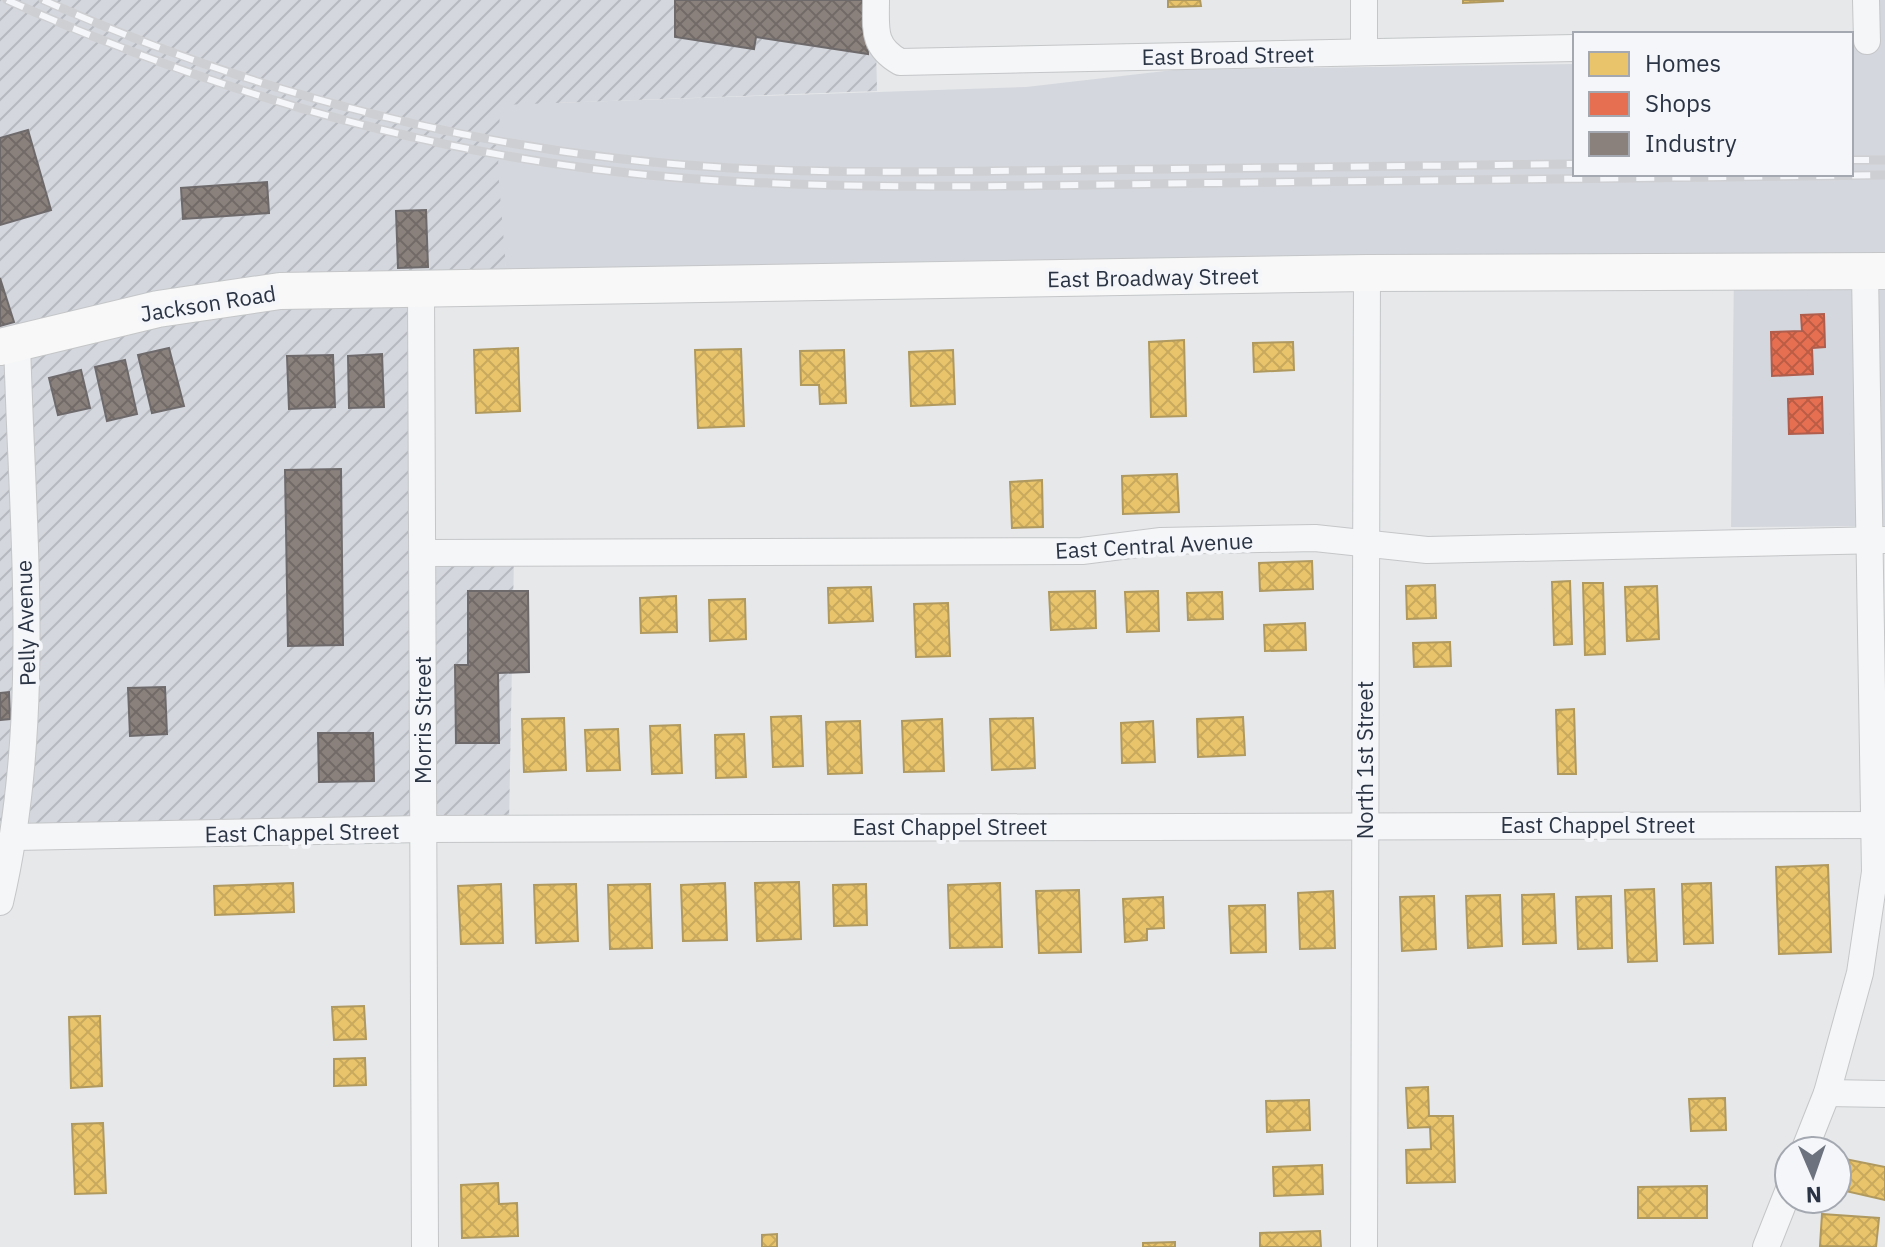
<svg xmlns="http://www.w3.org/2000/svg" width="1885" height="1247" font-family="'IBM Plex Sans',sans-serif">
<defs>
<pattern id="industrial-furrows" width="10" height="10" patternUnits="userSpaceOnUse" patternTransform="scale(2)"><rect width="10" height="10" fill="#d4d7dd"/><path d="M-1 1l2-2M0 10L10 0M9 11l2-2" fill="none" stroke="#b6b9bf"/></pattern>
<pattern id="homes-cross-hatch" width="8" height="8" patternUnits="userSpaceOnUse" patternTransform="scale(2)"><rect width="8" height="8" fill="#e9c46a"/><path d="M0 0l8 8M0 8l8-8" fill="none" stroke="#c8a95d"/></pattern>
<pattern id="shops-cross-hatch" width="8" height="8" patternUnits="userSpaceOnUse" patternTransform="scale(2)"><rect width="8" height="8" fill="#e76f51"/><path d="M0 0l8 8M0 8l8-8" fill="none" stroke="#bb5c45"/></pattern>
<pattern id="industry-cross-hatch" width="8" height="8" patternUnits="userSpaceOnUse" patternTransform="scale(2)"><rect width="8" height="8" fill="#8a817c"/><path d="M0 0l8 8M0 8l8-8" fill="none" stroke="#716a67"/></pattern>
</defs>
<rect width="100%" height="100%" fill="#e6e8ea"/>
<!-- built -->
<path fill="#d4d7dd" d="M1854,0H1885V526L1731,527L1734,269L507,280L488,101L552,103L1026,87L1174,70L1575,64V174H1851Z"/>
<!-- industrial -->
<path fill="url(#industrial-furrows)" d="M0,0H875L877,91L500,105L498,170L507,280L425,283L428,551L514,554L509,822L0,835Z"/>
<!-- homes -->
<g fill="url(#homes-cross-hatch)" stroke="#b0995f" stroke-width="2">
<path d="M1168,0H1200L1201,6L1168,7Z"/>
<path d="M1463,0H1503V1L1463,3Z"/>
<path d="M1184,340L1186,416L1151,417L1149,342Z"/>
<path d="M1293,342L1294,370L1254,372L1253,343Z"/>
<path d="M518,348L520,411L476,413L474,350Z"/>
<path d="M741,349L744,426L698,428L695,350Z"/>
<path d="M844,350L846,403L820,404L819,385H801L800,351Z"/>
<path d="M953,350L955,404L911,406L909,352Z"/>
<path d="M1177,474L1179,512L1123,514L1122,476Z"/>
<path d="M1042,480L1043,527L1012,528L1010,482Z"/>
<path d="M1312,561L1313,589L1260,591L1259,563Z"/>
<path d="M1570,581L1572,644L1554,645L1552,582Z"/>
<path d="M1583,583H1603L1605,654L1585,655Z"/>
<path d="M1435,585L1436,618L1407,619L1406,586Z"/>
<path d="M1657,586L1659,639L1627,641L1625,587Z"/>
<path d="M871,587L873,621L829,623L828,588Z"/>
<path d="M1095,591L1096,628L1051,630L1049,592Z"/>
<path d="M1158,591L1159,631L1127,632L1125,592Z"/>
<path d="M1222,592L1223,619L1188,620L1187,593Z"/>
<path d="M676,596L677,632L641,633L640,598Z"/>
<path d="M745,599L746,639L710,641L709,600Z"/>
<path d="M948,603L950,656L916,657L914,604Z"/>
<path d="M1305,623L1306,650L1265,651L1264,625Z"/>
<path d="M1450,642L1451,666L1414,667L1413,643Z"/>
<path d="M1574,709L1576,774H1558L1556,710Z"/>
<path d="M801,716L803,766L773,767L771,717Z"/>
<path d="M1243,717L1245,755L1198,757L1197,719Z"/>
<path d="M564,718L566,770L524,772L522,719Z"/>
<path d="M1033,718L1035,768L992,770L990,719Z"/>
<path d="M942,719L944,771L904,772L902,721Z"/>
<path d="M860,721L862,773L828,774L826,722Z"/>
<path d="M1153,721L1155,762L1122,763L1121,723Z"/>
<path d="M680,725L682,773L652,774L650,726Z"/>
<path d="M618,729L620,770L587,771L585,730Z"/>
<path d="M744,734L746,777L716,778L715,735Z"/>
<path d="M1828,865L1831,952L1779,954L1776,867Z"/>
<path d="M799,882L801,939L757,941L755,883Z"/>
<path d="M293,883L294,912L215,915L214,886Z"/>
<path d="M725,883L727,940L683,941L681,885Z"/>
<path d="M1000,883L1002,947L950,948L948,885Z"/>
<path d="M1711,883L1713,943L1684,944L1682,884Z"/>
<path d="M501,884L503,943L461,944L458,886Z"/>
<path d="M576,884L578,941L536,943L534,885Z"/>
<path d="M650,884L652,948L610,949L608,885Z"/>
<path d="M866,884L867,925L834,926L833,885Z"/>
<path d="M1654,889L1657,961L1628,962L1625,890Z"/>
<path d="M1079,890L1081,952L1039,953L1036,891Z"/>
<path d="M1333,891L1335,948L1300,949L1298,893Z"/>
<path d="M1554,894L1556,943L1523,944L1522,895Z"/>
<path d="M1500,895L1502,946L1468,948L1466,896Z"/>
<path d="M1434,896L1436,949L1402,951L1400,897Z"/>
<path d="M1611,896L1612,948L1578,949L1576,897Z"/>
<path d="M1163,897L1164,928L1147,929V940L1125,942L1123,899Z"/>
<path d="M1265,905L1266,952L1231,953L1229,906Z"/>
<path d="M364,1006L366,1039L334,1040L332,1007Z"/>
<path d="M100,1016L102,1086L71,1088L69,1017Z"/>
<path d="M365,1058L366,1085L334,1086V1059Z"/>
<path d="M1428,1087L1429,1116H1453L1455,1182L1407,1183L1406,1150L1431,1149L1430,1127L1408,1128L1406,1088Z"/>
<path d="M1725,1098L1726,1130L1691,1131L1689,1099Z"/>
<path d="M1309,1100L1310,1130L1267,1132L1266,1101Z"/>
<path d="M103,1123L106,1193L75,1194L72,1124Z"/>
<path d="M1840,1158L1885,1167V1200L1837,1189Z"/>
<path d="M1322,1165L1323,1194L1274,1196L1273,1167Z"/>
<path d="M498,1183L499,1204L517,1203L518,1236L462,1238L461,1185Z"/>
<path d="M1707,1186V1218H1638V1187Z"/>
<path d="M1822,1214L1879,1218L1876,1247L1820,1246Z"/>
<path d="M1320,1231L1321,1247H1260V1233Z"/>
<path d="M777,1234V1247H762V1235Z"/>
<path d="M1175,1242V1247H1143V1243Z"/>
</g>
<!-- shops -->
<g fill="url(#shops-cross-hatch)" stroke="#af5d4d" stroke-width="2">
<path d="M1824,314L1825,347L1812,348L1813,374L1772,376L1771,332L1802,331L1801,315Z"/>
<path d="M1822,397L1823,433L1789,434L1788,399Z"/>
</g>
<!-- industry -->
<g fill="url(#industry-cross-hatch)" stroke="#6e6a6c" stroke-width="2">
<path d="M675,0H866L868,54L756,37L754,49L675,37Z"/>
<path d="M28,130L51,210L0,225V138Z"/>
<path d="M267,182L269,213L183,219L181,188Z"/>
<path d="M426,210L428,267L398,268L396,211Z"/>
<path d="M0,278L14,322L0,326Z"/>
<path d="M169,348L184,406L152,413L138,355Z"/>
<path d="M382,354L384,407L349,408L348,356Z"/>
<path d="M333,355L335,407L289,409L287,356Z"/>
<path d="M125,360L137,414L107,421L95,367Z"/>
<path d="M81,370L90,408L58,415L49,378Z"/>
<path d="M341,469L343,645L288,646L285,470Z"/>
<path d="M468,591H528L529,672L498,673L499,743H456L455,665H468Z"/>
<path d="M165,687L167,734L130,736L128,688Z"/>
<path d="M9,692L10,719L0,720V693Z"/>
<path d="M318,733H373L374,781L319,782Z"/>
</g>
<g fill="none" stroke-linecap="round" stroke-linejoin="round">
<!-- minor casing -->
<g stroke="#c4c6c8" stroke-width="28">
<g id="minor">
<path d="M876,0C876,29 872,46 900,62L1575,48"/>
<path d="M1364,0V52"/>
<path d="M1866,0L1867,41"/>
<path d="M421,289L425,1247"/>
<path d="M423,553L1082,551L1161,541L1315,538L1427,550L1885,540"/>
<path d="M15,837L422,829L1885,825"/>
<path d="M0,902C43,719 22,528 17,342"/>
<path d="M1827,1093L1885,1094"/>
<path d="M1804,1151L1827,1093L1860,973L1875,872L1865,272"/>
<path d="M1364,1247L1367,273"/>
<path d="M1766,1247L1789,1189"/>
</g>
</g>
<!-- secondary casing -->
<g stroke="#c4c6c8" stroke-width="38">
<path id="secondary" d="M0,347L158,309L280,291L1367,273L1885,271"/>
</g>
<!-- minor -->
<use href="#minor" stroke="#f5f6f7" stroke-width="26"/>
<!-- secondary -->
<use href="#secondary" stroke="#f8f8f8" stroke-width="36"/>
<!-- rail casing -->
<g stroke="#cecfd2" stroke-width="9">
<g id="rail">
<path d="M7,0C218,94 439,158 670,177C851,192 1034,185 1215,183C1438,180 1662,178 1885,175"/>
<path d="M43,0C257,96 496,156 731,168C847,174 965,171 1082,170C1247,168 1411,166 1575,164"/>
<path d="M1851,160H1885"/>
</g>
</g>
<!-- rail -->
<use href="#rail" stroke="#f4f6f9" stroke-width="6" stroke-dasharray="18" stroke-linecap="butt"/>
</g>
<g text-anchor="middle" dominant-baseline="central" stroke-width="8" stroke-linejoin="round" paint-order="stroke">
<!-- street labels -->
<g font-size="22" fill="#2b3445" stroke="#f4f6f9">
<text transform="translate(1228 55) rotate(-1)">East Broad Street</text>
<text transform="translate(1153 277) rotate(-1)">East Broadway Street</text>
<text transform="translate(208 303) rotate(-9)">Jackson Road</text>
<text transform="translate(1154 545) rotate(-3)">East Central Avenue</text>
<text transform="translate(25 623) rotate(-92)">Pelly Avenue</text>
<text transform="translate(422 720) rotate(-90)">Morris Street</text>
<text transform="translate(1364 760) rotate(-90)">North 1st Street</text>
<text x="1598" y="824">East Chappel Street</text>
<text x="950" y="826">East Chappel Street</text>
<text transform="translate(302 832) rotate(-1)">East Chappel Street</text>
</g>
</g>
<!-- legend -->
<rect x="1573" y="32" width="280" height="144" fill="#f4f6f9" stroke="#a4a8b1" stroke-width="2"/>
<rect x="1589" y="52" width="40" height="24" fill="#e9c46a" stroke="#a4a8b1" stroke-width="2"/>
<text x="1645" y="72" font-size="24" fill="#2b3445">Homes</text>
<rect x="1589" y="92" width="40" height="24" fill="#e76f51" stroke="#a4a8b1" stroke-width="2"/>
<text x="1645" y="112" font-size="24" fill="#2b3445">Shops</text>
<rect x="1589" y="132" width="40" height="24" fill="#8a817c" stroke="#a4a8b1" stroke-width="2"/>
<text x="1645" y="152" font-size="24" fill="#2b3445">Industry</text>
<!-- north arrow -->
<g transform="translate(1813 1175) rotate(178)"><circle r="38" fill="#f4f6f9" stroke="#a4a8b1" stroke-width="2"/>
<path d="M0-6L14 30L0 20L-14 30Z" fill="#6c737f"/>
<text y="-12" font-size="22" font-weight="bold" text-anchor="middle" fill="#2b3445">N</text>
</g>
</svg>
